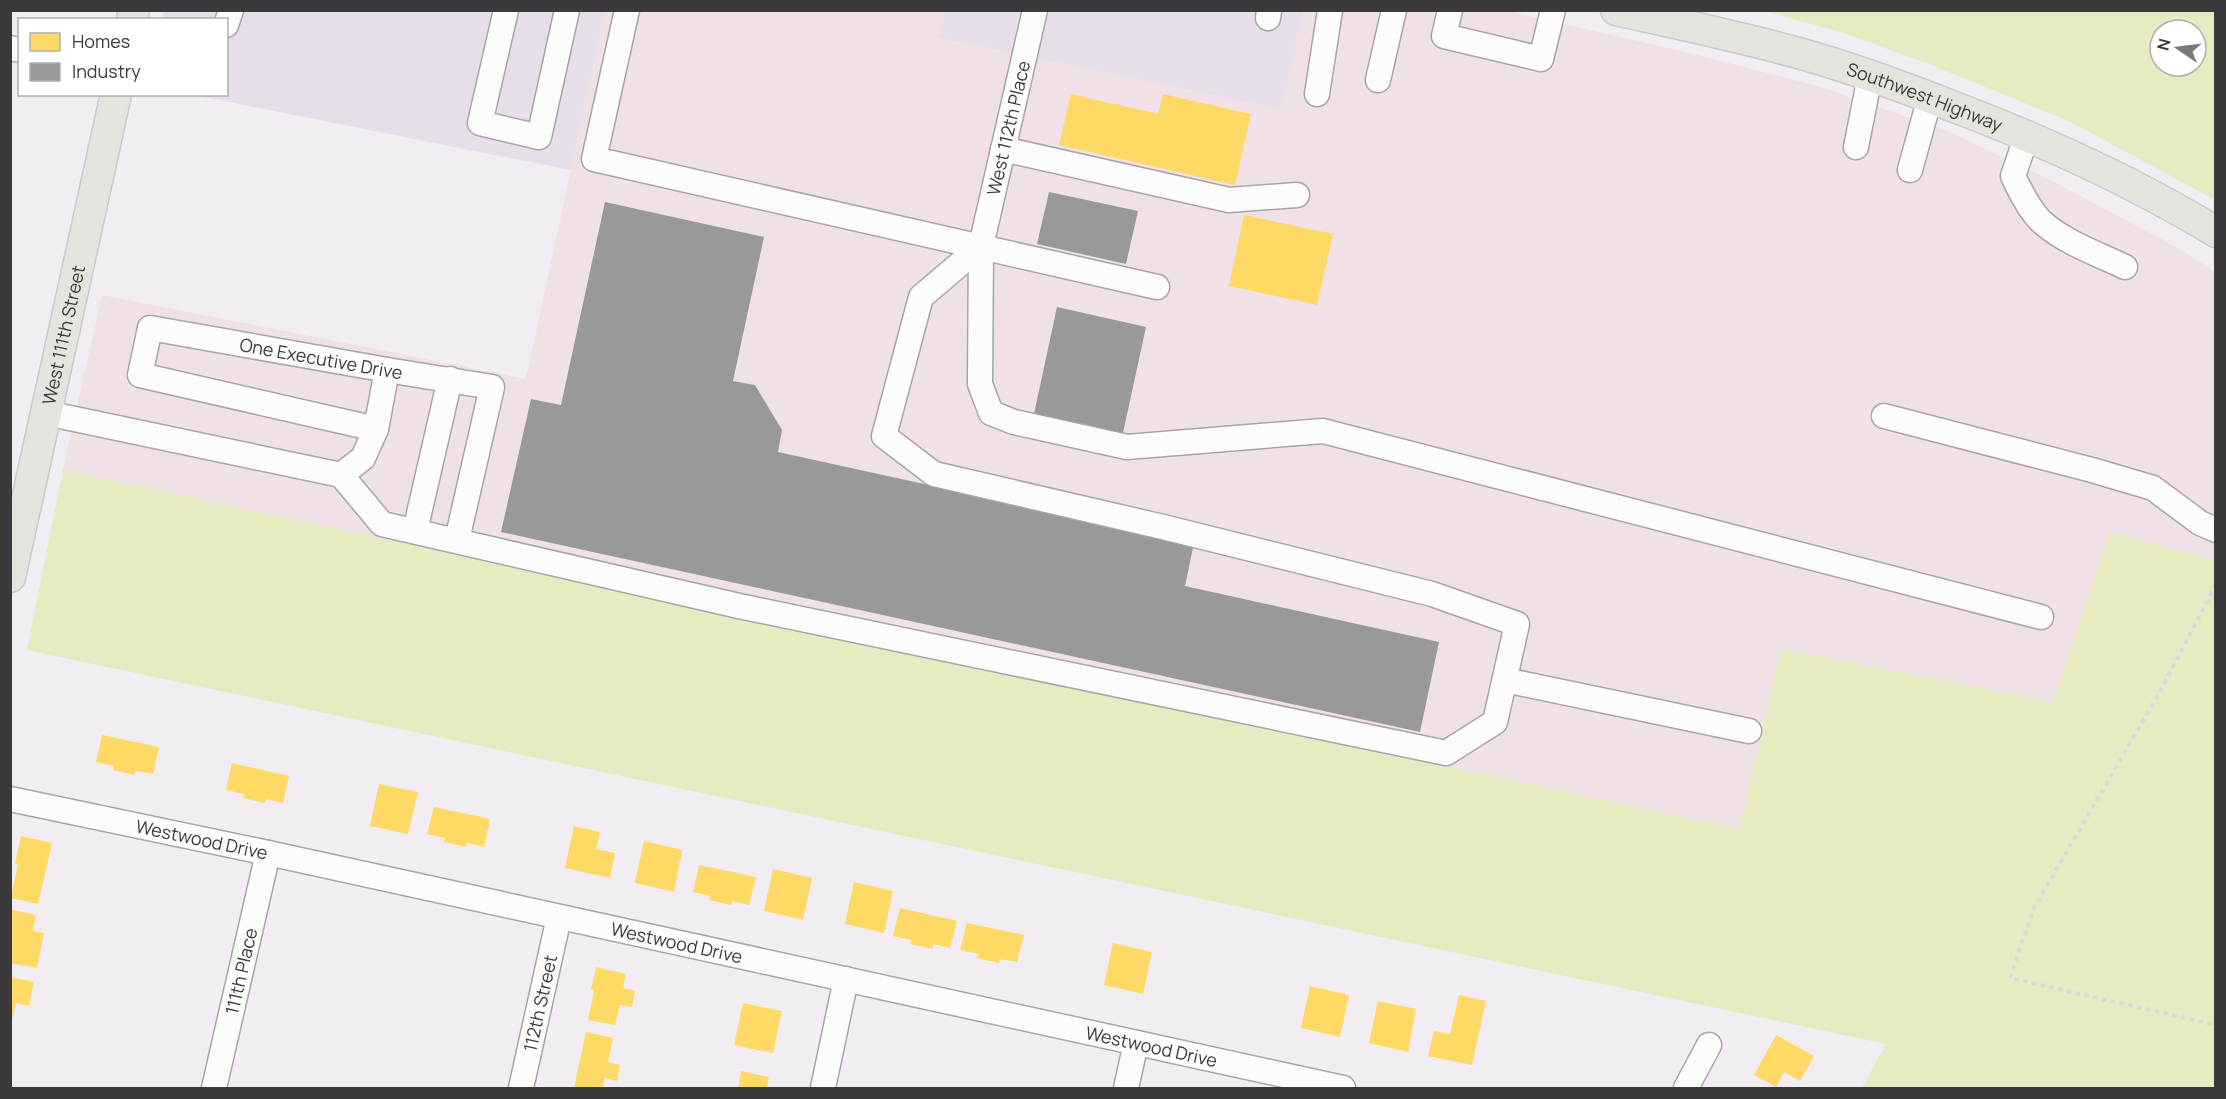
<svg xmlns="http://www.w3.org/2000/svg" width="2226" height="1099" font-family="Manrope,sans-serif">
<rect width="100%" height="100%" fill="#f1edf2"/>
<!-- built -->
<g fill="#e6dee9">
<path d="M164,10L605,11L571,170L193,95L226,94V20H162Z"/>
<path d="M944,11H1304L1281,109L938,38Z"/>
</g>
<!-- industrial -->
<path fill="#f0e1e6" d="M605,11H944L939,38L1281,109L1304,11H1508L1698,55L1821,87L1950,132L2052,181L2178,248L2215,272L2216,556L2213,560L2109,532L2053,702L1781,649L1739,829L63,470L102,295L526,379Z"/>
<!-- green -->
<g fill="#e8eac2" fill-rule="evenodd">
<path d="M1763,11H2215V200L2069,121L1929,64L1841,32ZM2160,30H2196V66H2160Z"/>
<path d="M63,470L1739,829L1781,649L2053,702L2109,532L2215,560V1088H1862L1886,1044L27,650Z"/>
</g>
<!-- homes -->
<g fill="#ffd966">
<path d="M1071,94L1158,114L1163,94L1251,114L1235,185L1059,145Z"/>
<path d="M1244,215L1333,234L1317,305L1229,286Z"/>
<path d="M102,735L159,747L153,774L136,771L134,775L113,770L114,766L96,762Z"/>
<path d="M232,763L289,776L283,803L266,799L265,803L243,798L244,794L226,790Z"/>
<path d="M379,784L418,792L408,834L370,826Z"/>
<path d="M434,807L490,819L484,847L467,843L466,847L444,842L445,838L427,834Z"/>
<path d="M574,826L600,832L596,849L615,853L610,878L565,868Z"/>
<path d="M21,836L52,843L38,904L11,898L18,864H15Z"/>
<path d="M644,841L682,850L674,892L635,883Z"/>
<path d="M699,865L756,877L749,905L732,901L731,905L709,900L710,896L693,892Z"/>
<path d="M773,869L812,878L803,920L764,911Z"/>
<path d="M854,882L893,891L884,933L845,924Z"/>
<path d="M900,908L957,921L950,948L933,944L932,949L910,944L911,940L893,936Z"/>
<path d="M10,909L36,915L33,931L44,933L37,968L10,963Z"/>
<path d="M967,923L1024,935L1017,962L1000,959L999,963L977,958L978,954L960,950Z"/>
<path d="M1113,943L1152,952L1143,994L1104,985Z"/>
<path d="M596,967L626,974L623,988L635,991L632,1007L620,1005L615,1025L588,1020L594,990L591,989Z"/>
<path d="M10,977L34,982L29,1006L16,1003L11,1023Z"/>
<path d="M1310,986L1349,995L1340,1037L1301,1028Z"/>
<path d="M1459,995L1486,1001L1472,1065L1428,1056L1434,1031L1450,1034Z"/>
<path d="M1378,1001L1416,1009L1408,1052L1369,1043Z"/>
<path d="M743,1003L782,1011L773,1053L734,1045Z"/>
<path d="M586,1032L613,1038L608,1062L620,1065L617,1081L605,1078L602,1088H574Z"/>
<path d="M1776,1035L1814,1056L1800,1081L1784,1072L1776,1087L1754,1075Z"/>
<path d="M741,1071L769,1077L767,1088H738Z"/>
</g>
<!-- industry -->
<g fill="#999">
<path d="M1049,192L1138,211L1126,264L1037,244Z"/>
<path d="M605,202L764,237L733,381L755,385L782,430L778,452L1194,543L1185,586L1439,642L1420,732L501,532L531,399L561,405Z"/>
<path d="M1057,307L1146,327L1123,433L1034,414Z"/>
</g>
<g fill="none" stroke-linecap="round" stroke-linejoin="round">
<!-- minor casing -->
<g stroke="#a8a5a9" stroke-width="27">
<g id="minor">
<path d="M506,10L480,123L539,137L567,10"/>
<path d="M627,10L594,159L1157,287"/>
<path d="M1035,10L981,246L980,384L991,413L1014,422L1127,447L1323,431L2041,617"/>
<path d="M1450,10L1444,36L1541,59L1553,10"/>
<path d="M1268,18L1269,10"/>
<path d="M226,25L231,10"/>
<path d="M10,48L20,50"/>
<path d="M1378,80L1394,10"/>
<path d="M1317,94L1330,10"/>
<path d="M2027,135L2013,176C2019,189 2032,214 2043,223C2066,243 2098,254 2125,267"/>
<path d="M1856,147L1870,76"/>
<path d="M1003,149L1229,200L1297,195"/>
<path d="M1910,170L1930,97"/>
<path d="M46,413L341,475L363,458L376,429L387,370"/>
<path d="M1884,416L2092,470L2153,488L2200,523L2216,530"/>
<path id="s1" d="M376,429L140,375L150,328L387,370L492,387L457,540"/>
<path d="M341,475L382,524L739,606L1446,753L1495,722L1517,624L1432,594L1163,527L934,474L884,436L921,297L981,246"/>
<path d="M415,531L450,379"/>
<path d="M1505,680L1749,731"/>
<path id="s2" d="M10,799L268,853L1343,1088"/>
<path id="s3" d="M214,1088L268,853"/>
<path id="s4" d="M521,1088L559,917"/>
<path d="M823,1088L846,979"/>
<path d="M1126,1088L1136,1043"/>
<path d="M1686,1088L1709,1045"/>
</g>
</g>
<!-- major casing -->
<g stroke="#ccc9cc" stroke-width="33">
<g id="major">
<path id="s5" d="M1616,10C1678,24 1741,37 1802,54C1855,69 1906,88 1957,108C2046,142 2134,182 2216,232"/>
<path d="M132,20L134,10"/>
<path id="s6" d="M10,577L116,94"/>
</g>
</g>
<!-- path -->
<path stroke="#dad9da" stroke-width="4" stroke-dasharray="4.5 4.5" stroke-linecap="butt" d="M2216,584L2161,690L2034,908L2010,978L2216,1025"/>
<!-- minor -->
<use href="#minor" stroke="#fdfcfd" stroke-width="24"/>
<!-- major -->
<use href="#major" stroke="#e5e3dd" stroke-width="30"/>
</g>
<g text-anchor="middle" dominant-baseline="central" stroke-width="6" stroke-linejoin="round" paint-order="stroke">
<!-- street labels -->
<g font-size="18" fill="#3c393d" stroke="#fff">
<text stroke="none"><textPath href="#s5" startOffset="321">Southwest Highway</textPath></text>
<text transform="translate(1008 128) rotate(-77)">West 112th Place</text>
<text stroke="none"><textPath href="#s6" startOffset="248">West 111th Street</textPath></text>
<text stroke="none"><textPath href="#s1" startOffset="464">One Executive Drive</textPath></text>
<text stroke="none"><textPath href="#s2" startOffset="196">Westwood Drive</textPath></text>
<text stroke="none"><textPath href="#s2" startOffset="682">Westwood Drive</textPath></text>
<text stroke="none"><textPath href="#s3" startOffset="120">111th Place</textPath></text>
<text stroke="none"><textPath href="#s4" startOffset="87">112th Street</textPath></text>
<text stroke="none"><textPath href="#s2" startOffset="1168">Westwood Drive</textPath></text>
</g>
</g>
<!-- border -->
<rect width="2226" height="1099" fill="none" stroke="#3c393d" stroke-width="24"/>
<!-- legend -->
<rect x="18" y="18" width="210" height="78" fill="#ffffff" stroke="#b1b0b1" stroke-width="1.5"/>
<rect x="30" y="33" width="30" height="18" fill="#ffd966" stroke="#b1b0b1" stroke-width="1.5"/>
<text x="72" y="48" font-size="18" fill="#3c393d">Homes</text>
<rect x="30" y="63" width="30" height="18" fill="#999999" stroke="#b1b0b1" stroke-width="1.5"/>
<text x="72" y="78" font-size="18" fill="#3c393d">Industry</text>
<!-- north arrow -->
<g transform="translate(2178 48) rotate(284)"><circle r="28" fill="#ffffff" stroke="#b1b0b1" stroke-width="1.5"/>
<path d="M0-4.5L10 22L0 15L-10 22Z" fill="#7b787c"/>
<text y="-9" font-size="16" font-weight="bold" text-anchor="middle" fill="#3c393d">N</text>
</g>
</svg>
